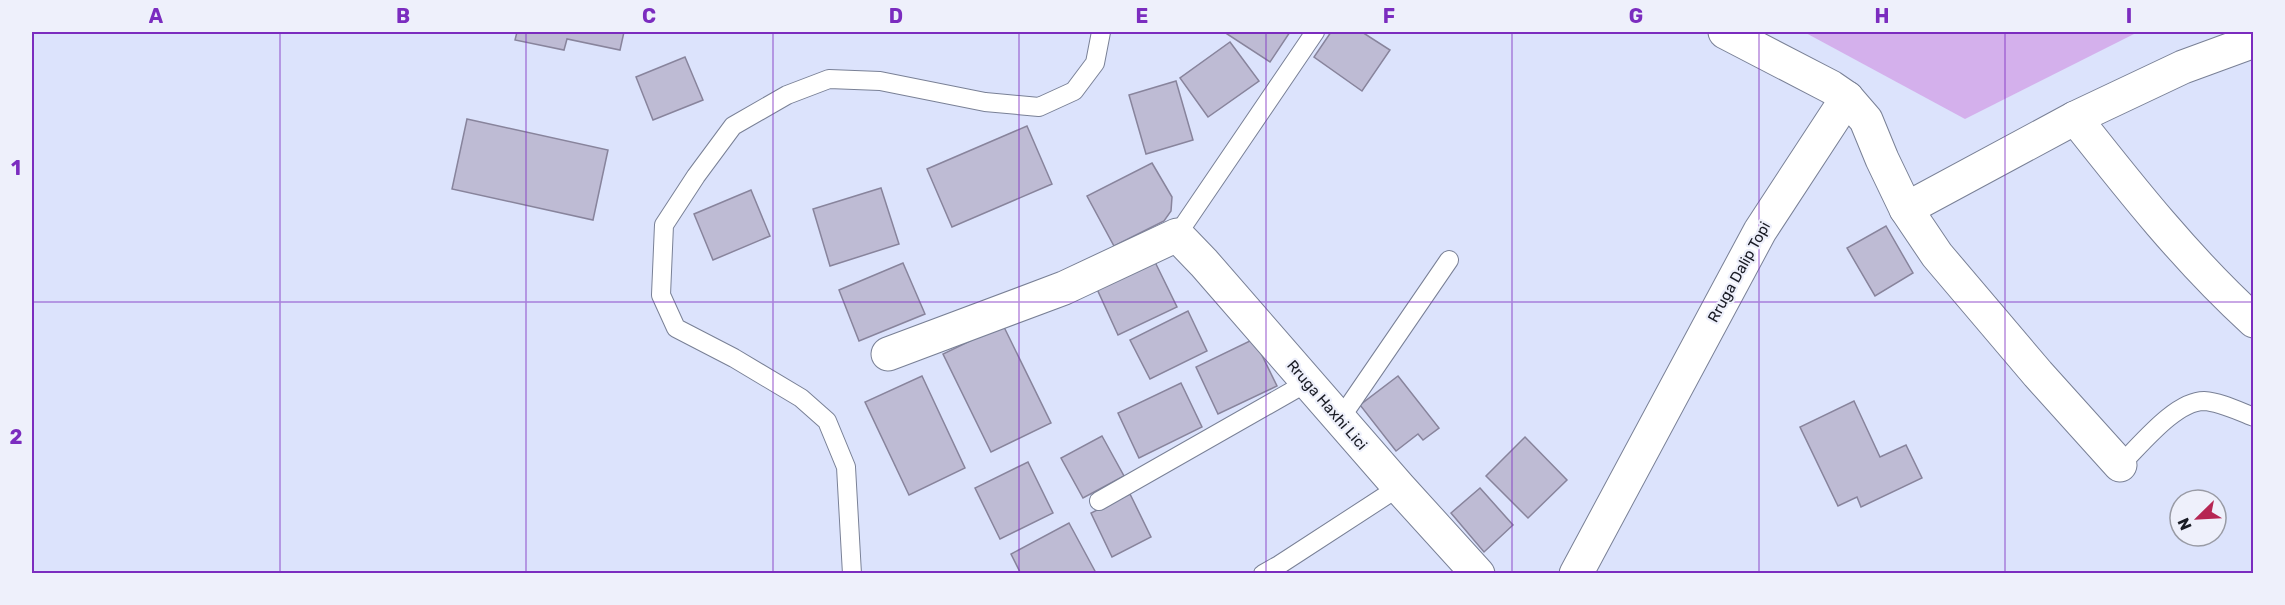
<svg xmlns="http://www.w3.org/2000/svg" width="2285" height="605" font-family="Rubik,sans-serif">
<rect width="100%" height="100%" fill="#dce3fc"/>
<!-- green -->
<path fill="#d4b0ec" d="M1804,32H2138L1965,119Z"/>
<!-- building -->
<g fill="#bebbd4" stroke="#88849c" stroke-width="1.5">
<path d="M517,32H624L620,50L567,39L564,50L515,40Z"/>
<path d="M1224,32H1290L1270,62Z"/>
<path d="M1331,32H1362L1390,50L1362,91L1314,57Z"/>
<path d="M1230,42L1259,81L1208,117L1180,78Z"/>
<path d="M685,57L703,100L653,120L636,77Z"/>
<path d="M1176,81L1193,140L1146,154L1129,95Z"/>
<path d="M467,119L608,150L593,220L452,189Z"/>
<path d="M1027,126L1052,184L952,227L927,169Z"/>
<path d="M1152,163L1172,197L1171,211L1164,221L1114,246L1087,196Z"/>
<path d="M881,188L899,244L830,266L813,209Z"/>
<path d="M751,190L770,236L713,260L694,214Z"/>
<path d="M1886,226L1913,273L1875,296L1847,248Z"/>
<path d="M1155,262L1177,307L1118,335L1097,289Z"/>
<path d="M903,263L925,314L859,341L839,290Z"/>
<path d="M1188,311L1207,351L1150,379L1130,340Z"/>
<path d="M1003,325L1051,423L991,452L943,354Z"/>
<path d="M1254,339L1277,386L1218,414L1196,367Z"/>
<path d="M922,376L965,468L909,495L865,402Z"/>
<path d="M1398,376L1439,428L1423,440L1418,434L1396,451L1360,405Z"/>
<path d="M1181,383L1202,427L1139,458L1118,413Z"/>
<path d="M1854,401L1880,457L1906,445L1922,478L1861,507L1857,497L1838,506L1800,427Z"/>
<path d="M1102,436L1124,476L1083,498L1061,458Z"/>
<path d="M1525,437L1567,480L1528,518L1486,476Z"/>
<path d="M1028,462L1053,513L1000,539L975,488Z"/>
<path d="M1480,488L1513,525L1484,552L1451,513Z"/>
<path d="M1130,494L1151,537L1112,557L1091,513Z"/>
<path d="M1069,523L1096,573L1021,574L1011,554Z"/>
</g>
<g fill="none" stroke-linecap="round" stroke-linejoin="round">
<!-- service casing -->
<g stroke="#798096" stroke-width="20">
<g id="service">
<path d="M1177,235L1315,32"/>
<path d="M1340,419L1449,260"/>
<path d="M2120,465C2140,446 2175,401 2204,401C2221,402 2238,411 2254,417"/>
<path d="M1099,501L1308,382"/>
<path d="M852,574L846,467L827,421L801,398L734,358L676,328L661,295L664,225L696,176L733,126L787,95L829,79L880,81L985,102L1039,107L1074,91L1095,63L1101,32"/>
<path d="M1263,574L1279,565L1399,487"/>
</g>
</g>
<!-- minor casing -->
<g stroke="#798096" stroke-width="35">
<g id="minor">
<path d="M1847,98L1866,120L1882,159L1906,209L1937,255L2038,374L2120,465"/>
<path d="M2075,118C2131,189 2187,260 2254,321"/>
<path d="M1906,209L2075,118L2183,67L2254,41"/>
<path d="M888,354L1064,288L1177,235L1204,263L1399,487L1478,574"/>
</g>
</g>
<!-- tertiary casing -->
<g stroke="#798096" stroke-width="35">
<path id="tertiary" d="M1576,574L1760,231L1847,98L1831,87L1725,32"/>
</g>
<!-- service -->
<use href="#service" stroke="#fff" stroke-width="18"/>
<!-- minor -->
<use href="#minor" stroke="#fff" stroke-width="33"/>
<!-- tertiary -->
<use href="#tertiary" stroke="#fff" stroke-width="33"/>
</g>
<!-- grid -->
<path fill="none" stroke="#7b2cbf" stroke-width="1.5" stroke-opacity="0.55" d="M280,32V574M526,32V574M773,32V574M1019,32V574M1266,32V574M1512,32V574M1759,32V574M2005,32V574M32,302H2254"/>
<g text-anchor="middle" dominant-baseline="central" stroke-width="4.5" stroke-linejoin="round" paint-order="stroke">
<!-- street labels -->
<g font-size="15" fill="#191b24" stroke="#eef0fb">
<text transform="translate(1739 272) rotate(-61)">Rruga Dalip Topi</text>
<text transform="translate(1327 405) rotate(49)">Rruga Haxhi Lici</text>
</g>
</g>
<!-- border -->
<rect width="2285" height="605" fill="none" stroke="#eef0fb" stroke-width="66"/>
<!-- north arrow -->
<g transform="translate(2198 518) rotate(246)"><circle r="28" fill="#eef0fb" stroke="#999ba5" stroke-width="1.5"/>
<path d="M0-4.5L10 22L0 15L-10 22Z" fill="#b62653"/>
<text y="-9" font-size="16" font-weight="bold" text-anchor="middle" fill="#191b24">N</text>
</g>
<rect x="33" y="33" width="2219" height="539" fill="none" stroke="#7b2cbf" stroke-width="2"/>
<g font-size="20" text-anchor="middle" font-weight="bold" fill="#7b2cbf">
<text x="156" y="23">A</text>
<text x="403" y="23">B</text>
<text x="649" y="23">C</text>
<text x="896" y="23">D</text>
<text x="1142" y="23">E</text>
<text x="1389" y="23">F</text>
<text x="1636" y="23">G</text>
<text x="1882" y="23">H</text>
<text x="2129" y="23">I</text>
<text x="16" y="175">1</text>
<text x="16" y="444">2</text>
</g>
</svg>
